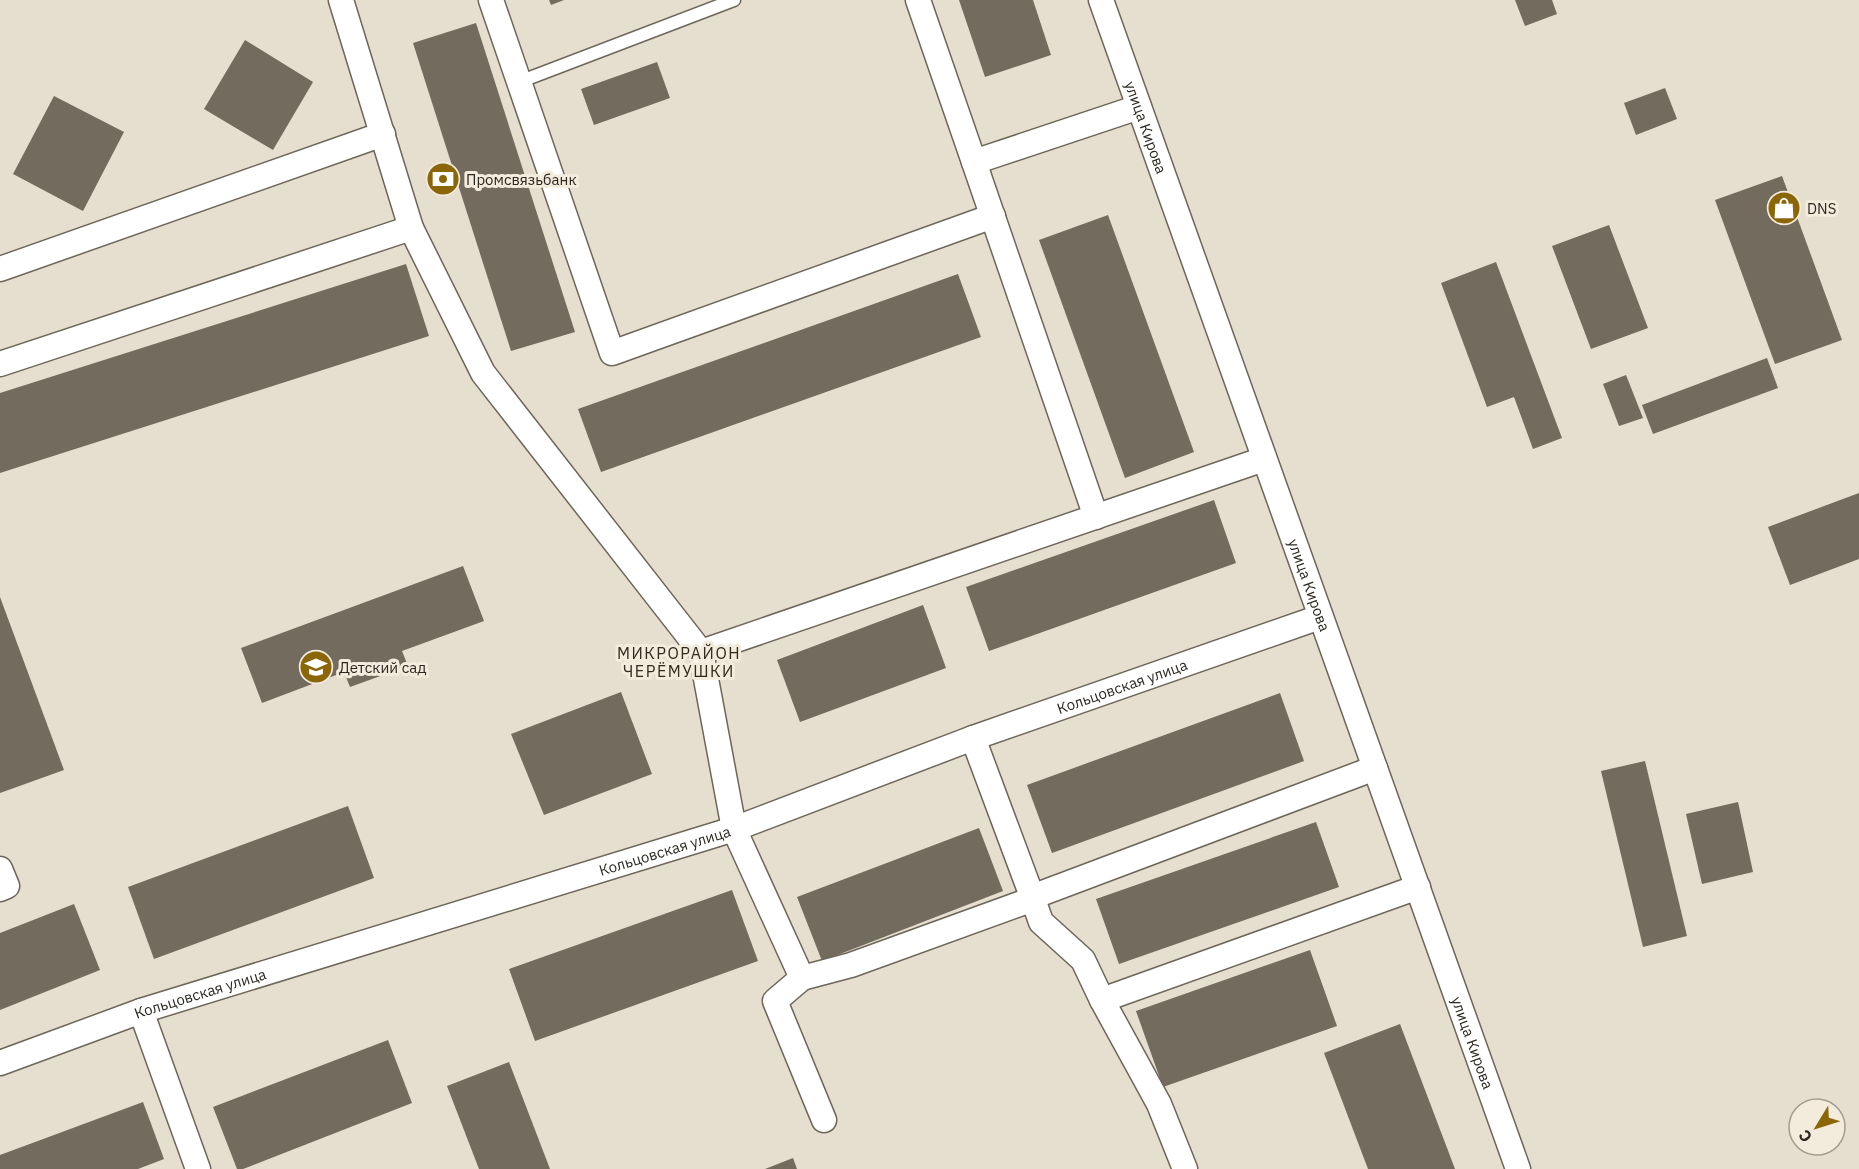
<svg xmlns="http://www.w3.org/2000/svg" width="1859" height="1169" font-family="'IBM Plex Sans',sans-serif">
<rect width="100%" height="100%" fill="#e6decf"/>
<!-- building -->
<g fill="#726b5e">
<path d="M549,0H564L551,5Z"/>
<path d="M959,0H1033L1051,55L985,77Z"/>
<path d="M1515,0H1552L1557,14L1525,26Z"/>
<path d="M476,23L575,332L511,351L413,43Z"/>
<path d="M245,40L313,82L273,150L204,109Z"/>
<path d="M657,62L670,98L594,125L581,89Z"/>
<path d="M1665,88L1677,119L1636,135L1624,103Z"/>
<path d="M54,96L124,132L83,211L13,174Z"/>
<path d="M1782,176L1842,340L1775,364L1715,200Z"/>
<path d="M1108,215L1194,452L1125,478L1039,240Z"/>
<path d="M1609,225L1648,328L1591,349L1552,246Z"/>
<path d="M1496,262L1562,438L1533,449L1514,397L1487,407L1441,283Z"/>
<path d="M406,264L429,336L0,473V393Z"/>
<path d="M958,274L981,337L601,472L578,409Z"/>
<path d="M1767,358L1778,388L1653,434L1642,405Z"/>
<path d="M1626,375L1643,418L1619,426L1603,384Z"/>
<path d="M1859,493V559L1790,585L1768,527Z"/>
<path d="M1214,500L1236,563L989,651L966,587Z"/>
<path d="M463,566L484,621L402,651L408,666L350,687L344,672L262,703L241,648Z"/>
<path d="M0,597L64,770L0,793Z"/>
<path d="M923,605L946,668L800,722L777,660Z"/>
<path d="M621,692L652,774L544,815L511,734Z"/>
<path d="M1280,693L1304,761L1052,853L1027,785Z"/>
<path d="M1645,761L1687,936L1643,947L1601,771Z"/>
<path d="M1738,802L1753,872L1702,884L1686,814Z"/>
<path d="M348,806L374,878L154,959L128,887Z"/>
<path d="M1316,822L1339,887L1119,964L1096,899Z"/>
<path d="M979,828L1003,891L822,961L797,897Z"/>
<path d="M732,890L758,961L535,1041L509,969Z"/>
<path d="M74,904L100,970L0,1010V933Z"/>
<path d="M1310,950L1337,1026L1163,1087L1136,1011Z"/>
<path d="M1400,1024L1455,1169H1368L1324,1053Z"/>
<path d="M388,1040L412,1103L243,1169H237L213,1107Z"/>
<path d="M509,1062L550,1169H479L447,1086Z"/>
<path d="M143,1102L164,1159L138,1169H0V1155Z"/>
<path d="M793,1158L797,1169H765Z"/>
</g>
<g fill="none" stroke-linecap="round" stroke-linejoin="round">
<!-- lane casing -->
<g stroke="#6d6659" stroke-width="15">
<path id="lane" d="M519,82L734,0"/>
</g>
<!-- street casing -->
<g stroke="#6d6659" stroke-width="27">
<g id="street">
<path d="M491,0L612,353L993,216"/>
<path d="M918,0L974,162L1139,107"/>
<path id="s1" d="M1101,0L1518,1169"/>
<path d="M974,162L1096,517"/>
<path d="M411,228L483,373L701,652"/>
<path d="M0,269L383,134"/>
<path d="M0,364L411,228L341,0"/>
<path d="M0,869L7,886L0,889"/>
<path d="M1032,897L1375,768"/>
<path d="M1033,899L1041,922L1083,960L1102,1000L1159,1104L1185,1169"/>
<path d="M802,978L851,965L1033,899L973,738"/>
<path d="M1102,1000L1418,887"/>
<path d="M141,1011L198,1169"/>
<path id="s2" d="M0,1063L141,1011L734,829L973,738L1320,617"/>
<path d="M824,1120L775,1001L802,978L734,829L701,652L1264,459"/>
</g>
</g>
<!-- lane -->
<use href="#lane" stroke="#fff" stroke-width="12"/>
<!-- street -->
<use href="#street" stroke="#fff" stroke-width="24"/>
</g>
<!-- icons -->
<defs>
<g id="bank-disc" transform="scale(1.725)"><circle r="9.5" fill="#8b6607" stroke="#f3ebdc"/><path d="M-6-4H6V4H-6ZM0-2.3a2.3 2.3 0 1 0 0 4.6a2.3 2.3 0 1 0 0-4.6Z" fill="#fff"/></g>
<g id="shop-disc" transform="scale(1.725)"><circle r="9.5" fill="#8b6607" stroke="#f3ebdc"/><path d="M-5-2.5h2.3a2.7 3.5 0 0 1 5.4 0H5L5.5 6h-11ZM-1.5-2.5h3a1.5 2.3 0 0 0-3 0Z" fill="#fff"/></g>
<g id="school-disc" transform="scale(1.725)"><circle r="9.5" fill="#8b6607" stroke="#f3ebdc"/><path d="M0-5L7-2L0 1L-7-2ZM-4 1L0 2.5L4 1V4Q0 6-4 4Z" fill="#fff"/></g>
</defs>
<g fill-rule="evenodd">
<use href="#bank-disc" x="443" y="179"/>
<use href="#shop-disc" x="1784" y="208"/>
<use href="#school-disc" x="316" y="667"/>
</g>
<g text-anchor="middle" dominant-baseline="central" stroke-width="6" stroke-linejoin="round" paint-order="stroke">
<!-- street labels -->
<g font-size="15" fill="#2b2822" stroke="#f3ebdc">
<text stroke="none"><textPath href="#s1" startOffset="135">улица Кирова</textPath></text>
<text stroke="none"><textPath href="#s1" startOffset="621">улица Кирова</textPath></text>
<text stroke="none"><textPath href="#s2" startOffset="1184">Кольцовская улица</textPath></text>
<text stroke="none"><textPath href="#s2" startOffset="698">Кольцовская улица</textPath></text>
<text stroke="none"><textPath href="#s2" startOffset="212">Кольцовская улица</textPath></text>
<text stroke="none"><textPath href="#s1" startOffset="1107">улица Кирова</textPath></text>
</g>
<!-- poi labels -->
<g font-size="15" fill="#2b2822" stroke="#f3ebdc" text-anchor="start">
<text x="466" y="179">Промсвязьбанк</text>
<text x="1807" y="208">DNS</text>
<text x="339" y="667">Детский сад</text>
</g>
<!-- neighbourhood labels -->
<g font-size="16" letter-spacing="1.5" fill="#2f291e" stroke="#f3ebdc">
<text x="679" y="653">МИКРОРАЙОН<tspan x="679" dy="18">ЧЕРЁМУШКИ</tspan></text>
</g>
</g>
<!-- north arrow -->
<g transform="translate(1817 1127) rotate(232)"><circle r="28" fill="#f3ebdc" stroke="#a39d92" stroke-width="1.5"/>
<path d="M0-4.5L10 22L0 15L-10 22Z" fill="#8b6607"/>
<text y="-9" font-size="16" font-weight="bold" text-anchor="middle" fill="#2b2822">С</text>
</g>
</svg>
